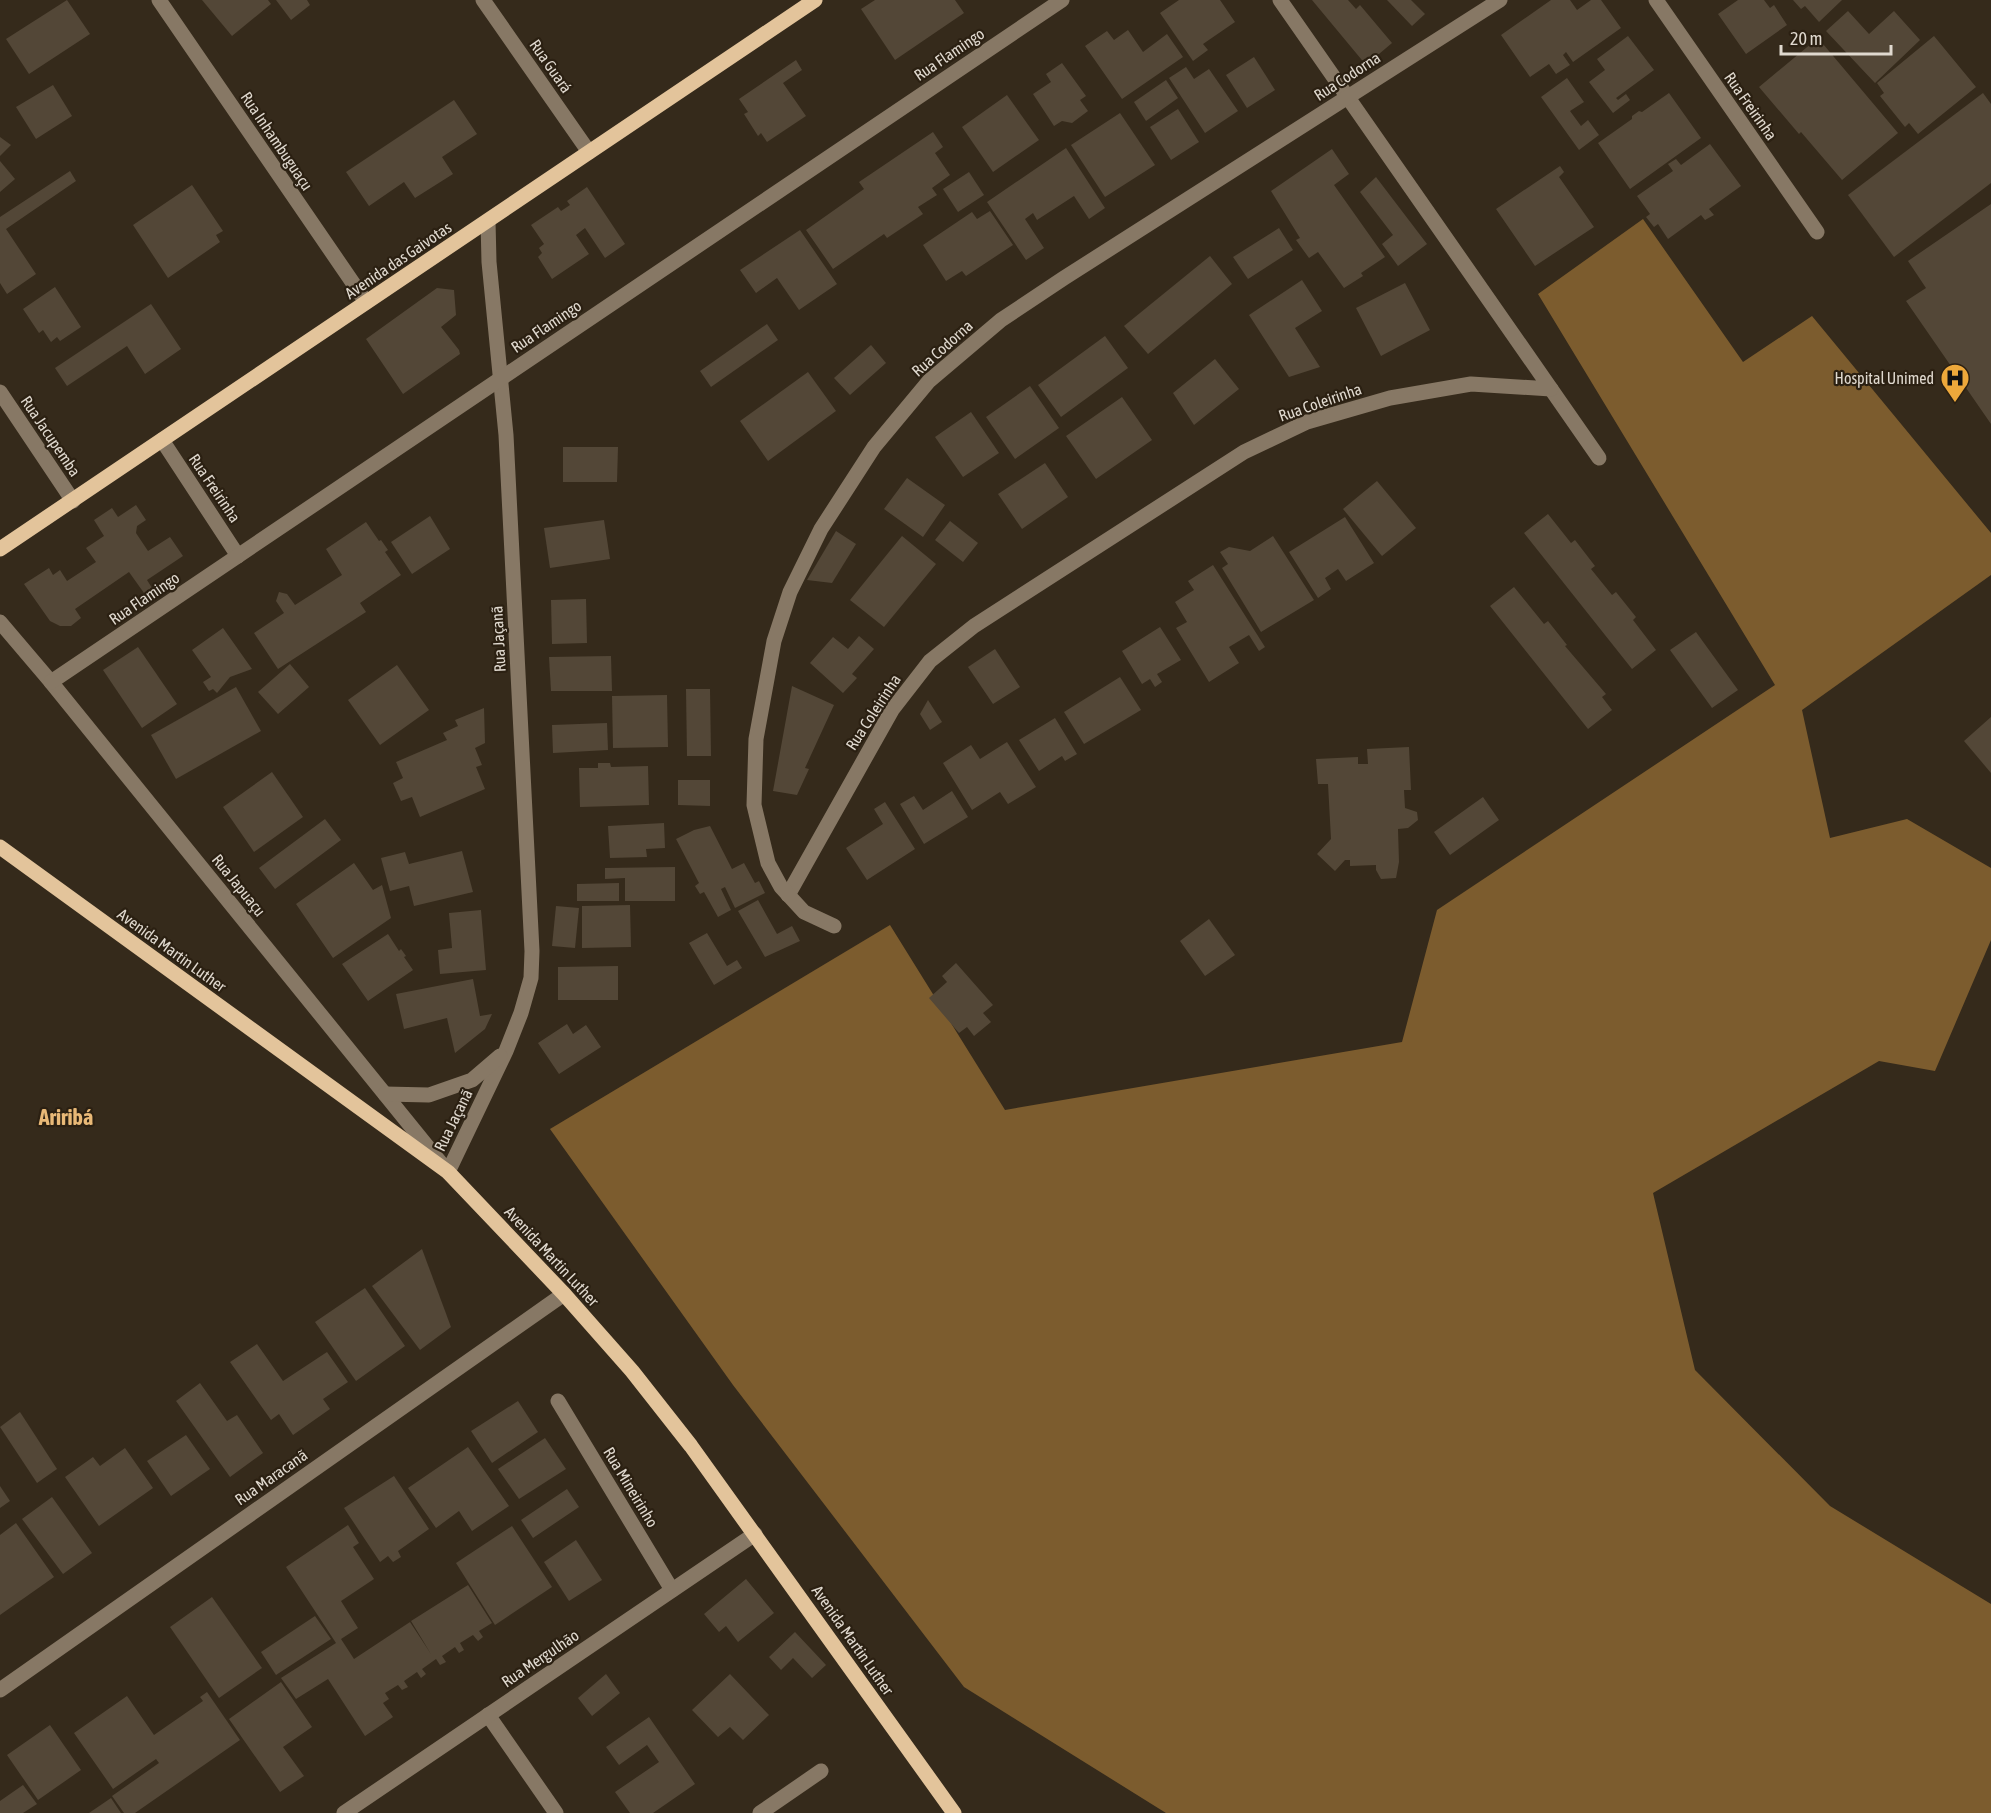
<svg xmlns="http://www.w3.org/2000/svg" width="1991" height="1813" font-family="'Asap Condensed',sans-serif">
<rect width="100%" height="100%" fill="#352a1b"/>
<!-- forest -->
<path fill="#7c5c2e" d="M1643,219L1743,362L1812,316L1991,533V575L1802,710L1830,838L1907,819L1991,868V940L1935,1071L1879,1061L1653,1193L1695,1370L1830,1506L1991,1604V1813H1166L964,1687L733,1385L550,1129L890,925L1005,1110L1402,1042L1437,910L1775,685L1538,294Z"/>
<!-- building -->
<g fill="#534737">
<path d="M67,0L90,34L29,74L6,39Z"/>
<path d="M202,0H268L271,4L232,36Z"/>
<path d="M276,0H307L310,5L291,20Z"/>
<path d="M875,0H955L964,13L895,60L861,9Z"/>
<path d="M1179,0H1220L1235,22L1203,44L1208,50L1193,61L1160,13Z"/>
<path d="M1312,0H1348L1356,9L1360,5L1392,43L1366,65Z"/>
<path d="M1387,0H1411L1425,14L1412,26Z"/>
<path d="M1551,0H1570L1577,10L1591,0H1601L1621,28L1573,62L1566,52L1563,55L1570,65L1556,74L1549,64L1530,77L1501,35Z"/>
<path d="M1738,0H1764L1770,8L1774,5L1787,25L1746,54L1718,14Z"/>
<path d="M1793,0H1842L1819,22L1805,6L1801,9Z"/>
<path d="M1848,11L1869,34L1894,11L1920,40L1875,83L1826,31Z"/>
<path d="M1128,30L1143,52L1167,34L1183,57L1122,99L1085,46L1107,31L1114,40Z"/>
<path d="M1628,36L1654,70L1616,98L1618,100L1626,94L1630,100L1613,113L1589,82L1605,70L1597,59Z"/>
<path d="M1934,36L1976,87L1918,134L1909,123L1905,127L1880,96L1884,93L1877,83Z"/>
<path d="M1818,38L1898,133L1842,180L1801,132L1799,134L1759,87Z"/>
<path d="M1254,57L1275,90L1247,108L1226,75Z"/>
<path d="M796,60L802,70L783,83L806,116L767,142L761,133L758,136L744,114L748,112L739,99Z"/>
<path d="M1062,63L1086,96L1080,100L1088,111L1072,123L1062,121L1054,126L1033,94L1051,82L1046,74Z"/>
<path d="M1186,67L1194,79L1209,69L1238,111L1205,133L1169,78Z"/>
<path d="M1567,78L1584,102L1570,111L1581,126L1588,120L1599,135L1579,150L1541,97Z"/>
<path d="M1166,80L1178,98L1146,121L1134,102Z"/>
<path d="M53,85L72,116L36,139L16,107Z"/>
<path d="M1669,93L1701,138L1630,189L1598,143L1632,119V116L1639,111L1642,112Z"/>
<path d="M1983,93L1991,104V183L1894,257L1848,195Z"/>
<path d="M1007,95L1039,140L993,172L962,127Z"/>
<path d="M454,100L477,134L442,157L453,174L415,198L404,182L369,206L346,172Z"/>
<path d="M1178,109L1199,142L1171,160L1150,127Z"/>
<path d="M1120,113L1155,165L1105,197L1071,145Z"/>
<path d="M933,132L943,147L935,153L950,175L932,188L937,195L918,207L923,214L887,238L884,234L833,269L806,230L864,189L859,182Z"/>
<path d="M0,137L11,145L0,156Z"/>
<path d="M1710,144L1741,186L1709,209L1714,215L1705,220L1701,215L1668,239L1658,224L1654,227L1646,217L1650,214L1637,196L1673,171L1668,164L1676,159L1681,165Z"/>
<path d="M1066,148L1105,208L1089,219L1074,196L1037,220L1033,213L1025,219L1044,248L1026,260L987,202Z"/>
<path d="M1332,149L1349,174L1334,185L1385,257L1361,273L1363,276L1344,288L1318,252L1309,258L1296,240L1300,238L1271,191Z"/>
<path d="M0,161L15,179L0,192Z"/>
<path d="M1560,166L1564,172L1559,177L1594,227L1535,266L1496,209Z"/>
<path d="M70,171L76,181L6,229L36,274L7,294L0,283V217Z"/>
<path d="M969,172L984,195L958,212L943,189Z"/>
<path d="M1376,177L1427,244L1398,266L1382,244L1393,235L1360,192Z"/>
<path d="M192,185L223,231L216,235L220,242L168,278L133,225Z"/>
<path d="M587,187L625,244L605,258L585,228L576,235L589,254L552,279L538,257L542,253L539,248L544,244L531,225L558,207L561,211L570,205L567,201Z"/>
<path d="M1991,204V424L1906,301L1926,288L1908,261Z"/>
<path d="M990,211L1013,245L966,276L962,271L946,281L923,245L972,212L977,219Z"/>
<path d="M1279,228L1293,250L1248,279L1233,257Z"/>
<path d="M800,230L837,284L799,310L777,278L756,293L740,270Z"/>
<path d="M1210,256L1232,284L1148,354L1124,326Z"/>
<path d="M1302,280L1322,311L1295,328L1320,367L1289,377L1249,315Z"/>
<path d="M1405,283L1430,330L1381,356L1356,308Z"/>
<path d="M55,287L81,327L60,341L57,337L51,342L43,330L39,333L23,309Z"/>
<path d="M437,288L454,290L456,315L441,327L459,350L460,354L403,394L366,339Z"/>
<path d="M151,304L181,349L145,374L127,346L67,386L55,368Z"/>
<path d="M767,324L778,340L711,387L700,371Z"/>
<path d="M1105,336L1128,368L1061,417L1038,385Z"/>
<path d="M871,345L886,363L850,395L834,378Z"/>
<path d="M1215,359L1239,389L1194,425L1173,393Z"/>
<path d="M808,372L836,411L768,461L740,421Z"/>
<path d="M1030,386L1059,428L1015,459L986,417Z"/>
<path d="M1122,397L1152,440L1096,479L1066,436Z"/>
<path d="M971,412L999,453L963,477L935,437Z"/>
<path d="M563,447H618L617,482H563Z"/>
<path d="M1045,463L1068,497L1022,529L998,494Z"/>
<path d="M907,478L945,505L923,537L884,509Z"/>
<path d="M1377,481L1416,528L1382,556L1343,509Z"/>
<path d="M136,505L146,520L137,526L136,533L148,551L170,537L183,556L147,580L152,588L144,593L129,572L75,609L81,618L71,626H60L50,621L24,584L49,568L53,575L60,570L67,581L96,562L86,548L104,536L94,520L112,508L118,517Z"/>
<path d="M1548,514L1571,543L1575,540L1595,566L1591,569L1612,595L1616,592L1636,617L1633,620L1656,650L1632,669L1524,533Z"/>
<path d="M430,516L450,549L412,574L391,542Z"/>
<path d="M1345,517L1374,563L1346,581L1338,569L1325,578L1331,589L1318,598L1289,552Z"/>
<path d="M604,520L610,559L550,568L544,528Z"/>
<path d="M950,521L978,543L963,562L935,540Z"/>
<path d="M366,522L379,541L381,540L388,550L385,552L401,575L360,603L366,612L278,669L254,633L284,613L276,601L279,592L287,594L295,605L342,575L326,549Z"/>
<path d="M836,531L856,544L832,583L807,580Z"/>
<path d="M902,536L936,564L884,627L850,600Z"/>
<path d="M1273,536L1314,600L1261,632L1222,568L1228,564L1220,552L1229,547L1250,551Z"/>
<path d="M1213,565L1265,647L1259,651L1249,635L1229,647L1239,663L1209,682L1176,628L1187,622L1175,602L1194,590L1188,581Z"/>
<path d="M1514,587L1544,624L1548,621L1567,645L1565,646L1606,694L1602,697L1612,710L1588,729L1490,606Z"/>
<path d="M586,599L587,643L552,644L551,600Z"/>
<path d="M1160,627L1181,660L1157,674L1162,682L1155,687L1150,679L1142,684L1122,651Z"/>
<path d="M223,628L252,669L230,677L217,693L213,689L209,691L203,682L211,677L192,650Z"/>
<path d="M1696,632L1738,690L1712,708L1670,650Z"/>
<path d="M859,636L874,649L852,674L857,678L843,693L810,663L833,637L848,649Z"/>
<path d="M138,647L177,704L142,728L103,670Z"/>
<path d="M995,649L1020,687L993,704L968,667Z"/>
<path d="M611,656L612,691H551L549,657Z"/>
<path d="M290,664L309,687L278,714L258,692Z"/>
<path d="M397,665L429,710L380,745L348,700Z"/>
<path d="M1120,677L1141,710L1084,744L1064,712Z"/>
<path d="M792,686L834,705L805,768L809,769L797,795L773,791Z"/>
<path d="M236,687L261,731L176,779L151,735Z"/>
<path d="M686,689H710L711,756H687Z"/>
<path d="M667,695L668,747L613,748L612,696Z"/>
<path d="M928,700L942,722L930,730L920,714Z"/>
<path d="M484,708L485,743L475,748L482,765L476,767L485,789L420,817L412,797L401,801L393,783L403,778L396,762L447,740L443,733L458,726L455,720Z"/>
<path d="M1991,717V773L1964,741Z"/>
<path d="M1055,718L1077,754L1065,761L1062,756L1039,771L1019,740Z"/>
<path d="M607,723L608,750L553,753L552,725Z"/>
<path d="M1007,742L1036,787L1008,804L1000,792L972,810L943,763L971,745L980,759Z"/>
<path d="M1409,747L1411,790H1404L1405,808L1417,812L1418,820L1408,828L1398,829L1399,862L1396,878L1381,879L1376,870V865L1350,866V860H1345L1335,871L1317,854L1331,839L1328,784H1318L1316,759L1358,757V764H1368L1367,749Z"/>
<path d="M598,763H610L611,767L648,766L649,805L580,807L579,768H598Z"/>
<path d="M272,772L303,817L254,852L223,807Z"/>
<path d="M678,780H710V806L678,805Z"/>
<path d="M952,791L968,817L924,844L900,804L914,796L923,810Z"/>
<path d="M1483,797L1499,820L1450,855L1434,832Z"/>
<path d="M885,802L915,849L867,880L846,848L883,824L874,809Z"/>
<path d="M325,819L341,840L275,889L259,868Z"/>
<path d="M664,823L665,848L646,849L647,857L610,858L608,826Z"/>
<path d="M710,826L732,869L744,863L755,883L759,881L765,893L735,908L725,887L721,889L731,910L718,917L704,892L700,894L695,886L699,883L676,839L694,830Z"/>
<path d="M462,851L473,892L414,906L409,886L390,891L381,858L405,852L409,864Z"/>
<path d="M354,863L373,890L382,885L391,918L333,958L296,904Z"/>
<path d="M675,867V901H625V878L605,879V868Z"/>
<path d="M619,883V901H577V884Z"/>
<path d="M758,900L777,934L792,926L800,941L765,957L738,911Z"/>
<path d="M630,905L631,947L582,948V906Z"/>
<path d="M556,906L579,908L575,948L552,946Z"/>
<path d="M481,910L486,970L440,974L438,950L452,948L449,913Z"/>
<path d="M1209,919L1235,955L1205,976L1180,941Z"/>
<path d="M707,933L727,966L737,960L742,968L714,985L689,943Z"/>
<path d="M388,934L399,951L401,949L406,956L404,957L413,970L368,1001L342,964Z"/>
<path d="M956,963L993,1005L983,1013L991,1022L974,1036L967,1027L959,1033L929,998L947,982L942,976Z"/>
<path d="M618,966V1000H558V967Z"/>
<path d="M473,979L480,1016L492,1014L485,1029L455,1053L447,1018L404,1029L396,994Z"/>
<path d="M567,1024L573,1034L586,1025L601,1047L559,1074L538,1043Z"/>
<path d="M422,1249L451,1327L420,1350L372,1286Z"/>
<path d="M365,1288L405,1346L356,1381L315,1322Z"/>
<path d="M257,1344L283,1381L327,1352L348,1382L323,1399L330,1409L293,1435L279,1414L271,1420L230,1362Z"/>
<path d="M200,1383L227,1421L237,1415L263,1453L230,1477L176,1401Z"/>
<path d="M518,1401L538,1432L492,1463L471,1431Z"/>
<path d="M20,1412L57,1469L37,1483L0,1427Z"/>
<path d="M186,1435L210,1469L171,1496L147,1461Z"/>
<path d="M545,1438L566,1469L519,1499L498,1469Z"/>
<path d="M468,1447L509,1506L472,1531L459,1511L436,1528L408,1488Z"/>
<path d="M125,1448L153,1488L99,1526L65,1477L93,1457L100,1466Z"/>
<path d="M394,1476L429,1529L398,1551L401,1557L393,1562L388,1556L380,1562L344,1508Z"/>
<path d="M0,1486L10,1501L0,1508Z"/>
<path d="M567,1489L579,1507L533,1538L521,1520Z"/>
<path d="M52,1497L92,1553L63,1574L22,1519Z"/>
<path d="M16,1523L54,1577L0,1615V1535Z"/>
<path d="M348,1525L359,1543L353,1547L374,1579L341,1601L358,1628L341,1639L354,1659L410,1622L431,1654L411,1621L468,1585L492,1623L479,1631L483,1637L478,1641L473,1635L460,1643L464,1650L459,1653L455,1647L442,1656L446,1662L440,1665L436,1659L422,1669L426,1674L421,1678L417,1672L404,1681L408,1687L402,1690L398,1685L385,1693L389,1699L383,1703L393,1717L365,1736L328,1679L296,1699L281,1678L336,1643L286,1567Z"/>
<path d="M512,1526L552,1587L495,1625L456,1563Z"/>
<path d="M576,1540L602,1580L569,1601L544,1562Z"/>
<path d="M746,1579L774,1613L738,1642L726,1626L719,1632L704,1614Z"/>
<path d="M212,1597L262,1668L219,1698L170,1627Z"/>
<path d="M315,1616L331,1639L276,1675L261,1652Z"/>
<path d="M795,1632L826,1665L812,1678L793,1658L781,1670L769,1657Z"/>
<path d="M606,1674L620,1693L592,1716L578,1698Z"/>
<path d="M730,1674L769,1715L743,1740L730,1727L718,1737L692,1710Z"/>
<path d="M281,1682L312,1727L283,1747L304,1776L280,1792L229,1719Z"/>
<path d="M207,1692L240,1740L135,1813H124L112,1796L159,1763L156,1759L113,1789L74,1733L127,1696L154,1735L203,1701L200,1697Z"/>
<path d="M649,1717L695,1784L653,1813H630L615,1792L659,1762L647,1745L619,1765L606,1747Z"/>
<path d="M50,1725L81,1770L38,1800L7,1755Z"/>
<path d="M23,1785L37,1804L23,1813H0V1801Z"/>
<path d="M111,1798L121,1813H89Z"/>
</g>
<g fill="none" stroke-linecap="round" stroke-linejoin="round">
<!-- minor -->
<g stroke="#877865" stroke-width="15">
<path d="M159,0L366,302"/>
<path d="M483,0L589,152"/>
<path d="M1656,0L1817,232"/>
<path d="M1551,389L1599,458"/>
<path d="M0,392L73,501"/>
<path d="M162,440L238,556"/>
<path d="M0,622L51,682L448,1172L506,1051L521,1013L531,978L532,951L506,435L489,262L488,221"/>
<path d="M51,682L1062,0"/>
<path d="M788,895L892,710L930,661L974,626L1244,452L1307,422L1390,398L1471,384L1551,389L1280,0"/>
<path d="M834,926L804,912L781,887L768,863L754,805L756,739L774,641L790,592L821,529L874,447L929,381L1001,320L1064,278L1500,0"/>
<path d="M385,1094L429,1095L472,1080L500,1056"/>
<path d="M558,1401L672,1590"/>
<path d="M0,1690L564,1294"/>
<path d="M488,1715L556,1813"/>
<path d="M344,1813L755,1534"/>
<path d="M760,1813L821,1771"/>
</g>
<!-- major -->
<g stroke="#e3c49b" stroke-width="15">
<path d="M0,549L815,0"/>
<path d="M0,847L448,1172L564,1294L632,1371L691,1446L954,1813"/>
</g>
</g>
<!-- icons -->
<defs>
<g id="hospital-pin" transform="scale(1.5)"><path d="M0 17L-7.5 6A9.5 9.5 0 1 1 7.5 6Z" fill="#eda83b" stroke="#2b2012"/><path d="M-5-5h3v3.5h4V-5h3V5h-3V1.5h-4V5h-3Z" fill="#111"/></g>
</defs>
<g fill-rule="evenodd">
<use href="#hospital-pin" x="1955" y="378"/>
</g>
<g text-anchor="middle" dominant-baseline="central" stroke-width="4.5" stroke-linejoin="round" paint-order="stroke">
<!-- street labels -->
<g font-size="16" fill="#e0d9cf" stroke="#2b2012">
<text transform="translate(949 54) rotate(-34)">Rua Flamingo</text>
<text transform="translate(551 66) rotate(55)">Rua Guará</text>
<text transform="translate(1347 76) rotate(-33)">Rua Codorna</text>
<text transform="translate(1751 106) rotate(55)">Rua Freirinha</text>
<text transform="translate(277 141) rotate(56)">Rua Inhambuguaçu</text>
<text transform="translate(398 260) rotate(-34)">Avenida das Gaivotas</text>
<text transform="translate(546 326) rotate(-34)">Rua Flamingo</text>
<text transform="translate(942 348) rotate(-42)">Rua Codorna</text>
<text transform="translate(1320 402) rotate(-19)">Rua Coleirinha</text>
<text transform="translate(51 436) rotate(56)">Rua Jacupemba</text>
<text transform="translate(215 488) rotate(56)">Rua Freirinha</text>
<text transform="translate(144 598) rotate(-34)">Rua Flamingo</text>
<text transform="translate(498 639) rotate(-93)">Rua Jaçanã</text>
<text transform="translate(873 712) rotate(-57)">Rua Coleirinha</text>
<text transform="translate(239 885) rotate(51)">Rua Japuaçu</text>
<text transform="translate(172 950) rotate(36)">Avenida Martin Luther</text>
<text transform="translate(453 1120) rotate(-64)">Rua Jaçanã</text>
<text transform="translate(552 1256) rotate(47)">Avenida Martin Luther</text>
<text transform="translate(271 1477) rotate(-35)">Rua Maracanã</text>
<text transform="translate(631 1487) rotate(59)">Rua Mineirinho</text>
<text transform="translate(853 1640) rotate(55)">Avenida Martin Luther</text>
<text transform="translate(540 1658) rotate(-34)">Rua Mergulhão</text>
</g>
<!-- poi labels -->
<g font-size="16" fill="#e0d9cf" stroke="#2b2012" text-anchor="end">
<text x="1934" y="378">Hospital Unimed</text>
</g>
<!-- district labels -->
<g font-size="22" font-weight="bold" fill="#e9b977" stroke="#2b2012">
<text x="66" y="1117">Ariribá</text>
</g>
</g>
<!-- scale -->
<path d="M1781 45v9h110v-9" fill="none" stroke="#e0d9cf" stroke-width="3"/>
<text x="1790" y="45" font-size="18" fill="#e0d9cf" stroke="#2b2012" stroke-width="4.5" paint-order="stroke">20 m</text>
</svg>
